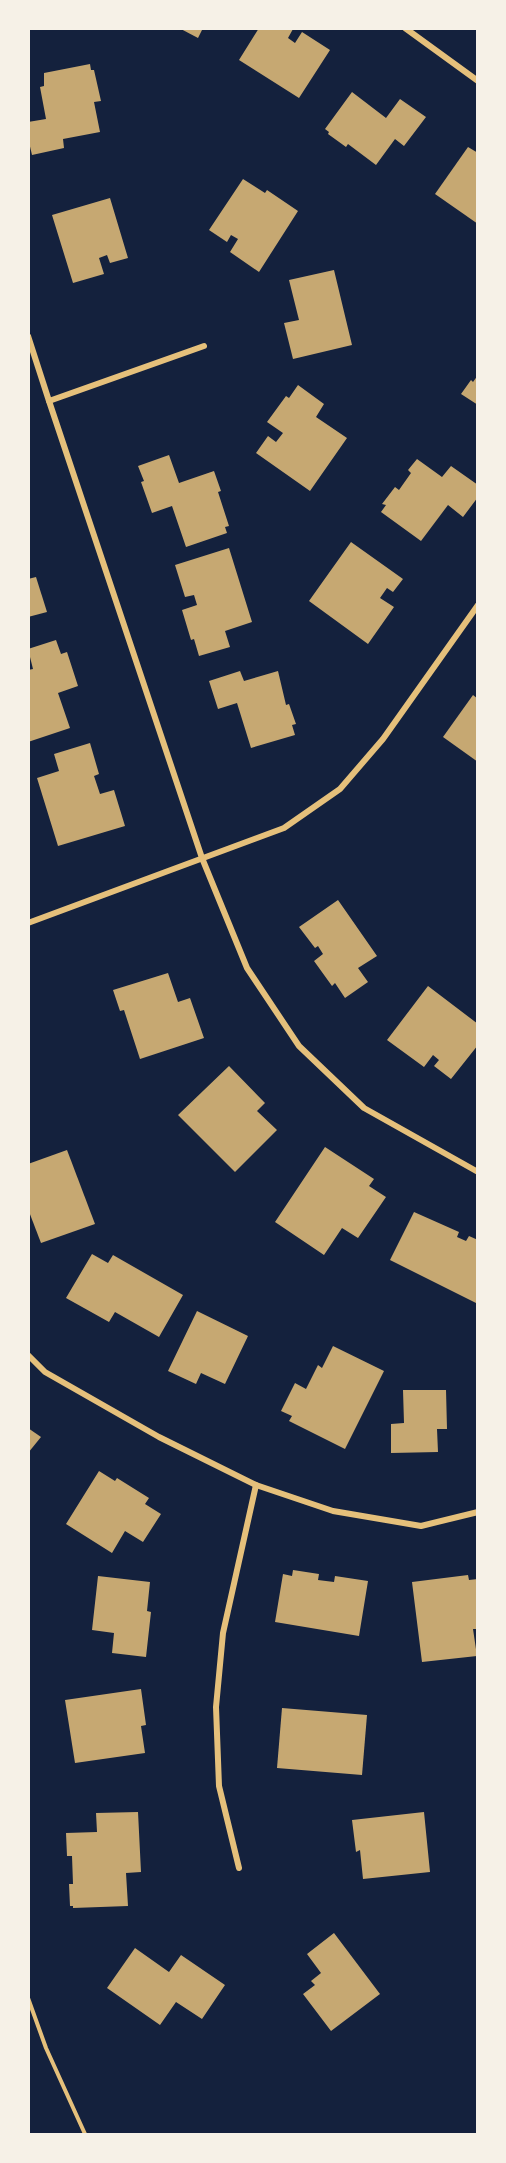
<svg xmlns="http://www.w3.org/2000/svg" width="506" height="2163" font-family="'Fira Sans Condensed',sans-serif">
<rect width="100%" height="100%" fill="#14213d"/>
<!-- building -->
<g fill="#c6a872">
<path d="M179,28H203L198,38Z"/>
<path d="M259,28H291L293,29L288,38L295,43L302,32L330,50L299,98L239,60Z"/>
<path d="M90,64L91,70H94L101,101L94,102L100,132L63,139L64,148L32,155L28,138V122L46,119L40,87L44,86V73Z"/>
<path d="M352,92L386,118L400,99L426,117L404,146L395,139L376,165L348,144L346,147L328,134L329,132L325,129Z"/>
<path d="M468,147L478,153V224L435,194Z"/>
<path d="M243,179L265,193L267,190L298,211L259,272L230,252L238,239L231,235L227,242L209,230Z"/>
<path d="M110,198L128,258L110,263L107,255L99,258L104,274L73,283L52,215Z"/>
<path d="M334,270L352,345L293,359L284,323L299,320L289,280Z"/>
<path d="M478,375V405L461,394L471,380L473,382Z"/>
<path d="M298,385L324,404L316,417L347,438L310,491L256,453L268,436L276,442L283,433L267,422L286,396L289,398Z"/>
<path d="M169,455L179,483L214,471L221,491L218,492L229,526L225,527L227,533L186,547L172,506L152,513L141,482L144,481L138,466Z"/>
<path d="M417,459L442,477L451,466L478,485V497L463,517L448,505L421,541L381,512L386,505L382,504L395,487L399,490L411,473L408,470Z"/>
<path d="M351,542L403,579L393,592L387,588L380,598L394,607L368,644L309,601Z"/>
<path d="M229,548L252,622L225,631L230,647L199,656L194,639L191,640L182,610L197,605L194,595L185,597L175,565Z"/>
<path d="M36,577L47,612L28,617V579Z"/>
<path d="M56,640L61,654L67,652L78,686L58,693L70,728L28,742V670L33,669L28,649Z"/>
<path d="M240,671L244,681L278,671L286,705L289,704L296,724L292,725L295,735L251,748L237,703L218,709L209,681Z"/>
<path d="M473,695L478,699V762L443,737Z"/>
<path d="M90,743L99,774L94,776L100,794L114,790L125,826L58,846L37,778L59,771L54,754Z"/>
<path d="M338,900L377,956L358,968L368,982L345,998L335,983L332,986L314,961L323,954L318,946L315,948L299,927Z"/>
<path d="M168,973L178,1002L190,998L204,1038L140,1059L124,1010L120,1011L113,990Z"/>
<path d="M428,986L478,1024V1045L451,1079L434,1066L439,1060L433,1055L424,1067L387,1040Z"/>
<path d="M229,1066L265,1103L257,1111L277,1130L235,1172L178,1115Z"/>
<path d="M325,1147L374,1179L369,1186L386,1197L358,1238L342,1228L324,1255L275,1222Z"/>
<path d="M67,1150L95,1224L41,1243L28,1209V1164Z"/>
<path d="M414,1212L459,1232L457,1237L466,1241L469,1236L478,1240V1304L390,1260Z"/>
<path d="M92,1254L108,1263L113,1255L183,1295L159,1337L115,1312L109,1322L66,1298Z"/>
<path d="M197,1311L248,1336L225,1384L201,1373L196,1384L168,1371Z"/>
<path d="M333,1346L384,1371L345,1449L289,1421L292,1416L281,1411L295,1383L306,1389L318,1365L322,1368Z"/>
<path d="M403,1390H446L447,1429H437L438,1452L391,1453V1424L404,1423Z"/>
<path d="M28,1428L41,1437L28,1453Z"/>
<path d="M99,1471L115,1481L117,1478L149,1498L145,1504L161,1514L143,1542L125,1531L112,1553L66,1524Z"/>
<path d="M293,1570L319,1574L318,1580L334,1582L335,1576L368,1581L359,1636L275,1622L283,1574L292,1576Z"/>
<path d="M468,1575L469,1580L478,1579V1629H473L477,1656L422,1662L412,1582Z"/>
<path d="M98,1576L150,1582L147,1611L151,1612L146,1657L112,1653L114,1633L92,1630Z"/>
<path d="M141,1689L146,1725L141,1726L145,1753L75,1763L65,1700Z"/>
<path d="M282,1708L367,1715L362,1775L277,1768Z"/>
<path d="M138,1812L141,1872L126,1873L128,1906L73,1908V1906H70L69,1884H73L72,1856H67L66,1833L97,1832L96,1813Z"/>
<path d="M424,1812L430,1872L363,1879L360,1850L356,1852L352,1820Z"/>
<path d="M334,1933L380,1994L331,2031L303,1994L315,1985L311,1981L321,1973L307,1954Z"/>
<path d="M135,1948L169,1972L181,1955L225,1985L202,2019L176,2002L160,2025L107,1988Z"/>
</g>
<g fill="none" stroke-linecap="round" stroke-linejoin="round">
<!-- path -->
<path stroke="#e5c07b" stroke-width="4" d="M28,1998L46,2048L85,2134"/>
<!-- minor -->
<g stroke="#e5c07b" stroke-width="6">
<path d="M405,28L478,81"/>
<path d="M28,336L49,401L202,858L247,968L299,1046L364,1108L478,1172"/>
<path d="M49,401L204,346"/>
<path d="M28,923L284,828L340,789L383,739L478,605"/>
<path d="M28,1355L45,1372L159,1437L256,1485L333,1511L421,1526L478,1512"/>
<path d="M239,1868L219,1786L216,1707L223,1633L256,1485"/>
</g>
</g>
<!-- border -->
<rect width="506" height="2163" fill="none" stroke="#f6f1e7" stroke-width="60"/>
</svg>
